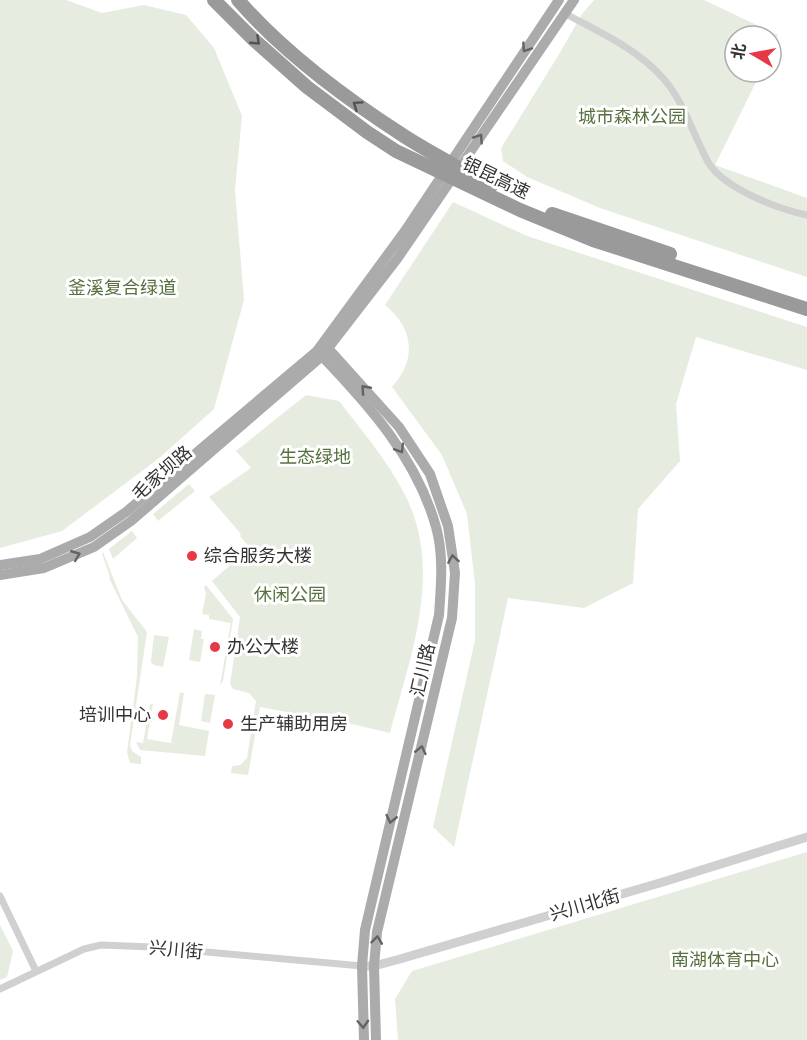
<svg xmlns="http://www.w3.org/2000/svg" width="807" height="1040" font-family="'Varela Round','Noto Sans SC',sans-serif">
<rect width="100%" height="100%" fill="#fff"/>
<!-- green -->
<g fill="#e6ecdf">
<path d="M0,0H66L102,13L144,5L186,15L214,48L242,116L235,190L244,300L214,409L158,459L62,531L0,548Z"/>
<path d="M594,0H704L778,35L771,51V36H735V72H761L715,165L807,198V277L600,208L527,177L503,161L501,148L558,56L582,14Z"/>
<path d="M453,202L527,236L807,327V370L696,337L676,404L680,461L638,509L633,583L584,608L508,598L454,847L433,827L475,640V584L467,514L442,455L392,387C417,359 414,329 385,305Z"/>
<path d="M306,395L339,401C362,431 388,461 405,495C444,571 410,657 390,733L326,718L323,729L300,725L302,715L260,707L248,775L231,773L232,766L240,765L247,758L256,701L249,693L233,689L230,684L240,617L212,581L250,548L240,536L241,534L209,497L251,468L236,451Z"/>
<path d="M189,484L195,491L158,521L153,514Z"/>
<path d="M132,531L137,538L113,559L109,549Z"/>
<path d="M103,552L122,600L147,632L130,745L132,751L141,757V764L130,763L127,752L137,677L138,637L109,578L110,577L102,554Z"/>
<path d="M206,585L233,619L223,681L220,685L231,623L209,619V615L202,614L206,594L204,587Z"/>
<path d="M194,629L202,631L201,639H204L200,662L189,660Z"/>
<path d="M154,635L169,637L163,667L154,665L151,662Z"/>
<path d="M180,692L184,693L179,725L209,731L205,756L140,750L136,742L143,743L150,704H153L147,739L171,743Z"/>
<path d="M205,694L215,695L210,723L201,721Z"/>
<path d="M807,852V1040H398L395,999L412,971Z"/>
<path d="M0,925L13,951L7,977L0,980Z"/>
</g>
<g fill="none" stroke-linecap="round" stroke-linejoin="round">
<!-- minor -->
<g stroke="#d0d0d0" stroke-width="7">
<path d="M564,13C599,32 636,48 663,78C684,102 693,134 708,162C723,188 778,209 807,215"/>
<path d="M0,896L36,971"/>
<path d="M0,989L84,949L101,945L152,947L362,966"/>
</g>
<!-- tertiary -->
<path stroke="#d0d0d0" stroke-width="9" d="M362,966H374L400,959L663,882L807,837"/>
<!-- primary -->
<g stroke="#ababab" stroke-width="10">
<path d="M326,346L399,427L430,474L448,526L455,573L452,618L377,932L374,966L376,1040"/>
<path d="M319,353C368,404 417,458 436,527C444,555 441,586 439,615L365,930L362,966L364,1040"/>
<path d="M0,565L40,559L90,537L126,512L317,351L405,231L559,0"/>
<path d="M0,575L44,568L94,547L131,521L322,356L397,259L574,0"/>
</g>
<!-- motorway -->
<g stroke="#9a9a9a" stroke-width="14">
<path d="M214,0L253,39L307,87L367,132L396,151L520,210L593,240L807,309"/>
<path d="M238,0C284,53 345,98 404,136C432,154 462,169 491,186"/>
<path d="M552,214L670,254"/>
</g>
</g>
<!-- one-way arrows -->
<defs><path id="oneway-chevron" d="M-2-3.5L2.5 0L-2 3.5" fill="none" stroke-width="1.6" stroke-linecap="round" stroke-linejoin="round" transform="scale(1.5)"/></defs>
<g stroke="#525252">
<use href="#oneway-chevron" transform="translate(256 41) rotate(43)"/>
<use href="#oneway-chevron" transform="translate(357 105) rotate(-146)"/>
</g>
<g stroke="#636363">
<use href="#oneway-chevron" transform="translate(526 48) rotate(124)"/>
<use href="#oneway-chevron" transform="translate(479 138) rotate(-56)"/>
<use href="#oneway-chevron" transform="translate(365 389) rotate(-132)"/>
<use href="#oneway-chevron" transform="translate(400 449) rotate(58)"/>
<use href="#oneway-chevron" transform="translate(76 555) rotate(-22)"/>
<use href="#oneway-chevron" transform="translate(453 559) rotate(-99)"/>
<use href="#oneway-chevron" transform="translate(421 750) rotate(-77)"/>
<use href="#oneway-chevron" transform="translate(391 819) rotate(103)"/>
<use href="#oneway-chevron" transform="translate(377 940) rotate(-83)"/>
<use href="#oneway-chevron" transform="translate(363 1024) rotate(87)"/>
</g>
<!-- markers -->
<g fill="#e63946" stroke="#fff" stroke-width="2">
<circle cx="192" cy="556" r="6"/>
<circle cx="215" cy="647" r="6"/>
<circle cx="163" cy="715" r="6"/>
<circle cx="228" cy="724" r="6"/>
</g>
<g text-anchor="middle" dominant-baseline="central" stroke-width="6" stroke-linejoin="round" paint-order="stroke">
<!-- park labels -->
<g font-size="18" fill="#56703f" stroke="#fff">
<text x="632" y="117">城市森林公园</text>
<text x="122" y="288">釜溪复合绿道</text>
<text x="315" y="457">生态绿地</text>
<text x="290" y="595">休闲公园</text>
<text x="725" y="960">南湖体育中心</text>
</g>
<!-- street labels -->
<g font-size="18" fill="#333" stroke="#fff">
<text transform="translate(496 178) rotate(26)">银昆高速</text>
<text transform="translate(162 473) rotate(-41)">毛家坝路</text>
<text transform="translate(423 670) rotate(-77)">汇川路</text>
<text transform="translate(585 905) rotate(-16)">兴川北街</text>
<text transform="translate(176 950) rotate(5)">兴川街</text>
</g>
<!-- poi labels -->
<g font-size="18" fill="#333" stroke="#fff" text-anchor="start">
<text x="204" y="556">综合服务大楼</text>
<text x="227" y="647">办公大楼</text>
<text x="151" y="715" text-anchor="end">培训中心</text>
<text x="240" y="724">生产辅助用房</text>
</g>
</g>
<!-- north arrow -->
<g transform="translate(753 54) rotate(280)"><circle r="28" fill="#ffffff" stroke="#adadad" stroke-width="1.5"/>
<path d="M0-4.5L10 22L0 15L-10 22Z" fill="#e63946"/>
<text y="-9" font-size="16" font-weight="bold" text-anchor="middle" fill="#333333">北</text>
</g>
</svg>
